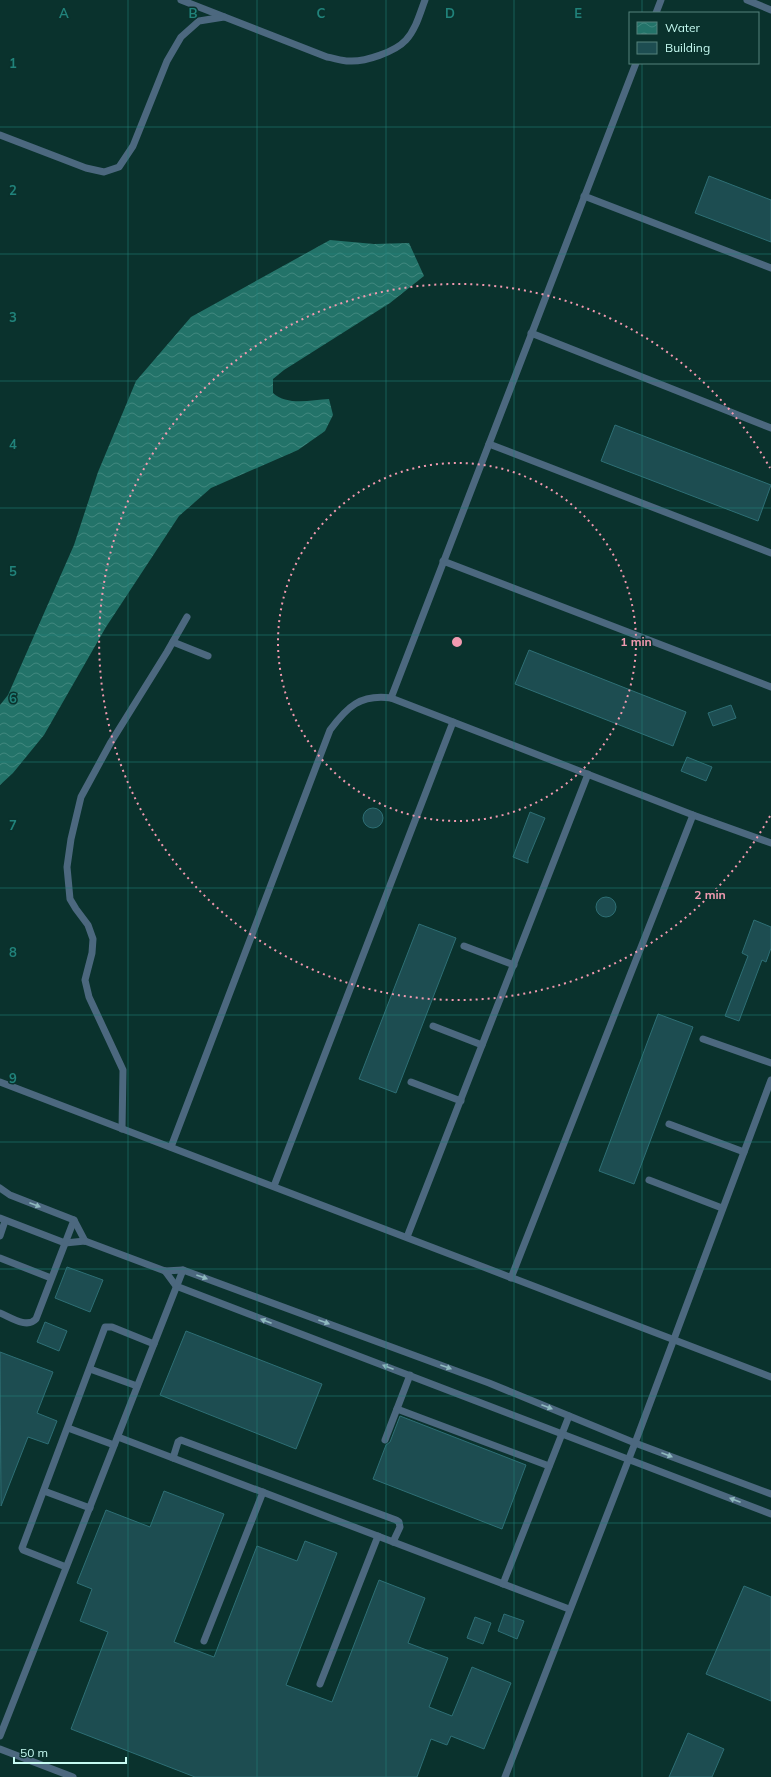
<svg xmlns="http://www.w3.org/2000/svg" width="771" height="1777" font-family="Mulish,sans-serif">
<defs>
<pattern id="water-waves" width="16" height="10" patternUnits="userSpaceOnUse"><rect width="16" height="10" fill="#237369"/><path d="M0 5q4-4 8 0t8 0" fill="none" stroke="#41887f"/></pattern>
</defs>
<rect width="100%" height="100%" fill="#0a322d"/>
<!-- water -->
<path fill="url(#water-waves)" d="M330,240L374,244L409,243L424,276L390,303L284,370L273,379V393C287,406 311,400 329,399L333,415L325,431L298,450L211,488L179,516L106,627L44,735L13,773L0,785V705L8,695L74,545L98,472L136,381L191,317Z"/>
<!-- building -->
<g fill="#1d4d51" stroke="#2e6f75">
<path d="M709,176L771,200V242L695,213Z"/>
<path d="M615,425L771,485L758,521L601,461Z"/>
<path d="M529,650L686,712L673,746L515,684Z"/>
<path d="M731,705L736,718L713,726L708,713Z"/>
<path d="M687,757L712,767L706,781L681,771Z"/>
<circle cx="373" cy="818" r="10"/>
<path d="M530,812L545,818L528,859V863L513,857Z"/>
<circle cx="606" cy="907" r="10"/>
<path d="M754,920L771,927V948L766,962L762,960L739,1021L725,1016L748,956L742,953Z"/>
<path d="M419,924L456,938L396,1093L359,1079Z"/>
<path d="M658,1014L693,1027L634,1184L599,1171Z"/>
<path d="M67,1267L103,1280L90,1312L55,1298Z"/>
<path d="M45,1322L67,1331L59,1351L37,1342Z"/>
<path d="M186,1331L322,1384L296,1449L160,1395Z"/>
<path d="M0,1352L53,1372L37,1413L57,1421L48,1444L28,1437L1,1506Z"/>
<path d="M400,1416L526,1465L502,1529L373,1479L386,1445L390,1442Z"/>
<path d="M164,1491L224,1514L174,1642L214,1657L257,1546L297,1561L305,1541L337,1553L286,1685L332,1702L379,1580L425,1598L408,1643L448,1658L429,1707L452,1716L472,1667L511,1683L484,1749L451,1736L447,1745L431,1739L417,1777H195L71,1729L108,1632L80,1621L92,1589L77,1583L106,1510L150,1527Z"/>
<path d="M744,1586L771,1597V1701L706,1674Z"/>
<path d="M504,1614L524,1621L517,1639L498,1631Z"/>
<path d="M475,1617L491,1623L483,1644L467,1638Z"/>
<path d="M688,1733L724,1749L712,1777H669Z"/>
</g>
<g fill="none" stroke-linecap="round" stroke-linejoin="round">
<!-- service -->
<g stroke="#4c687f" stroke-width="7">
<path d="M181,0L327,57C334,58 342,61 349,61C365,62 395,52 406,40C416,29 420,13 425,0"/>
<path d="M747,0L771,10"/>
<path d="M656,13L661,0"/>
<path d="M0,135L86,168L104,172L119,167L133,146L167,61L181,37L199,21L224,17"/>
<path d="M584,196L771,268"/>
<path d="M531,333L771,428"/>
<path d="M489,444L771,553"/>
<path d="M443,561L771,687"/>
<path d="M173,642L208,656"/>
<path d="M391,698L636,63"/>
<path d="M464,946L514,965"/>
<path d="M433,1026L482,1045"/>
<path d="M703,1039L771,1063"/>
<path d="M0,1082L771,1377"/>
<path d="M411,1082L461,1101"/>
<path d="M669,1124L744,1152"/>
<path d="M122,1129L123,1070L89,997L85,980L92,953L93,939L88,925L76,909L70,899L67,867L71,839L81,797L111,742L167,652L187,617"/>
<path d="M171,1147L330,730C347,707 360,694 391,698L693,815L771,843"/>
<path d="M649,1180L722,1208"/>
<path d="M274,1186L453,722"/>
<path d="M0,1188L10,1195L74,1220L85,1241"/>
<path d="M0,1218L65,1243L85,1241L165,1271L183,1270L489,1383L635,1443L771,1494"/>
<path d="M0,1236L5,1221"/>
<path d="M407,1237L588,774"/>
<path d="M0,1258L51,1278"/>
<path d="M165,1271L176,1286L771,1514"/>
<path d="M511,1278L693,815"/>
<path d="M0,1313C10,1317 27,1329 36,1319L74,1220"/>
<path d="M90,1369L137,1386"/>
<path d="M397,1409L549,1466"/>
<path d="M68,1428L114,1445"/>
<path d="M118,1437L569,1609"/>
<path d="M385,1440L410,1375"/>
<path d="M173,1458L178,1442L181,1440L396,1520L399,1522L400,1527L393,1542"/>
<path d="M44,1491L90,1508"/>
<path d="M66,1567L23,1550L22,1548L105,1327H112L154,1344"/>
<path d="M503,1584L569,1416"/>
<path d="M204,1641L263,1492"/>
<path d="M320,1684L378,1536"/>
<path d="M0,1736L183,1270"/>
<path d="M0,1749L73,1777"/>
<path d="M505,1777L635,1443L771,1080"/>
</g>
</g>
<!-- one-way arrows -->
<defs><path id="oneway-solid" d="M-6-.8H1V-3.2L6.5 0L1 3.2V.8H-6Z"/></defs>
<g fill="#8fb9be">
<use href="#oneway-solid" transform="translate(35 1205) rotate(21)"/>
<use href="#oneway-solid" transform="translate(202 1277) rotate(20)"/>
<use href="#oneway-solid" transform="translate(266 1321) rotate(-159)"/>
<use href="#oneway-solid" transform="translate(324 1322) rotate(20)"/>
<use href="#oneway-solid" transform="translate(388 1367) rotate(-159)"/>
<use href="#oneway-solid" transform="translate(446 1367) rotate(20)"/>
<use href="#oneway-solid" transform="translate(547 1407) rotate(21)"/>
<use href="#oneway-solid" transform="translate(667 1455) rotate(21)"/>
<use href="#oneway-solid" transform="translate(735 1500) rotate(-159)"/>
</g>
<!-- grid -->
<path fill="none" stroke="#21837b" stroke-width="1" stroke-opacity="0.55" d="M128,0V1777M257,0V1777M386,0V1777M514,0V1777M642,0V13M642,63V1777M0,127H771M0,254H771M0,381H771M0,508H771M0,635H771M0,762H771M0,888H771M0,1015H771M0,1142H771M0,1269H771M0,1396H771M0,1523H771M0,1650H771"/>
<!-- distance rings -->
<g fill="none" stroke="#f29ab0" stroke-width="2" stroke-dasharray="2 4">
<circle cx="457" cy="642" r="179"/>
<path d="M770 816A358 358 0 1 1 770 468"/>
</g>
<g font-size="13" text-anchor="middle" font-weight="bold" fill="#21837b" stroke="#0a322d" stroke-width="3" stroke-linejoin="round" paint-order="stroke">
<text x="64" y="18">A</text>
<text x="193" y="18">B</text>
<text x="321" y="18">C</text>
<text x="450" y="18">D</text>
<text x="578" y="18">E</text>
<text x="13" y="68">1</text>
<text x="13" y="195">2</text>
<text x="13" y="322">3</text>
<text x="13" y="449">4</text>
<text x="13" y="576">5</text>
<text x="13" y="703">6</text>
<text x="13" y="830">7</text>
<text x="13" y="957">8</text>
<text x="13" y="1083">9</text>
</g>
<circle cx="457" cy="642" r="6" fill="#f29ab0" stroke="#0a322d" stroke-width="2"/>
<g font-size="12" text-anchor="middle" font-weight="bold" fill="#f29ab0" stroke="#0a322d" stroke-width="3" stroke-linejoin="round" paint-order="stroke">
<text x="636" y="646">1 min</text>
<text x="710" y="899">2 min</text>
</g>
<!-- legend -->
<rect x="629" y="12" width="130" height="52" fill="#0a322d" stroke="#55827c"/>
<rect x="637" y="22" width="20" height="12" fill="url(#water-waves)" stroke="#55827c"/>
<text x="665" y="32" font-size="12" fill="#c6fbf2">Water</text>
<rect x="637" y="42" width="20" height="12" fill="#1d4d51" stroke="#55827c"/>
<text x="665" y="52" font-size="12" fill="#c6fbf2">Building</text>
<!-- scale -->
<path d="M14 1757v6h112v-6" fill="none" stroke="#c6fbf2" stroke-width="2"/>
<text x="20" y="1757" font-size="12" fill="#c6fbf2" stroke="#0a322d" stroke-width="3" paint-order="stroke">50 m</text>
</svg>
